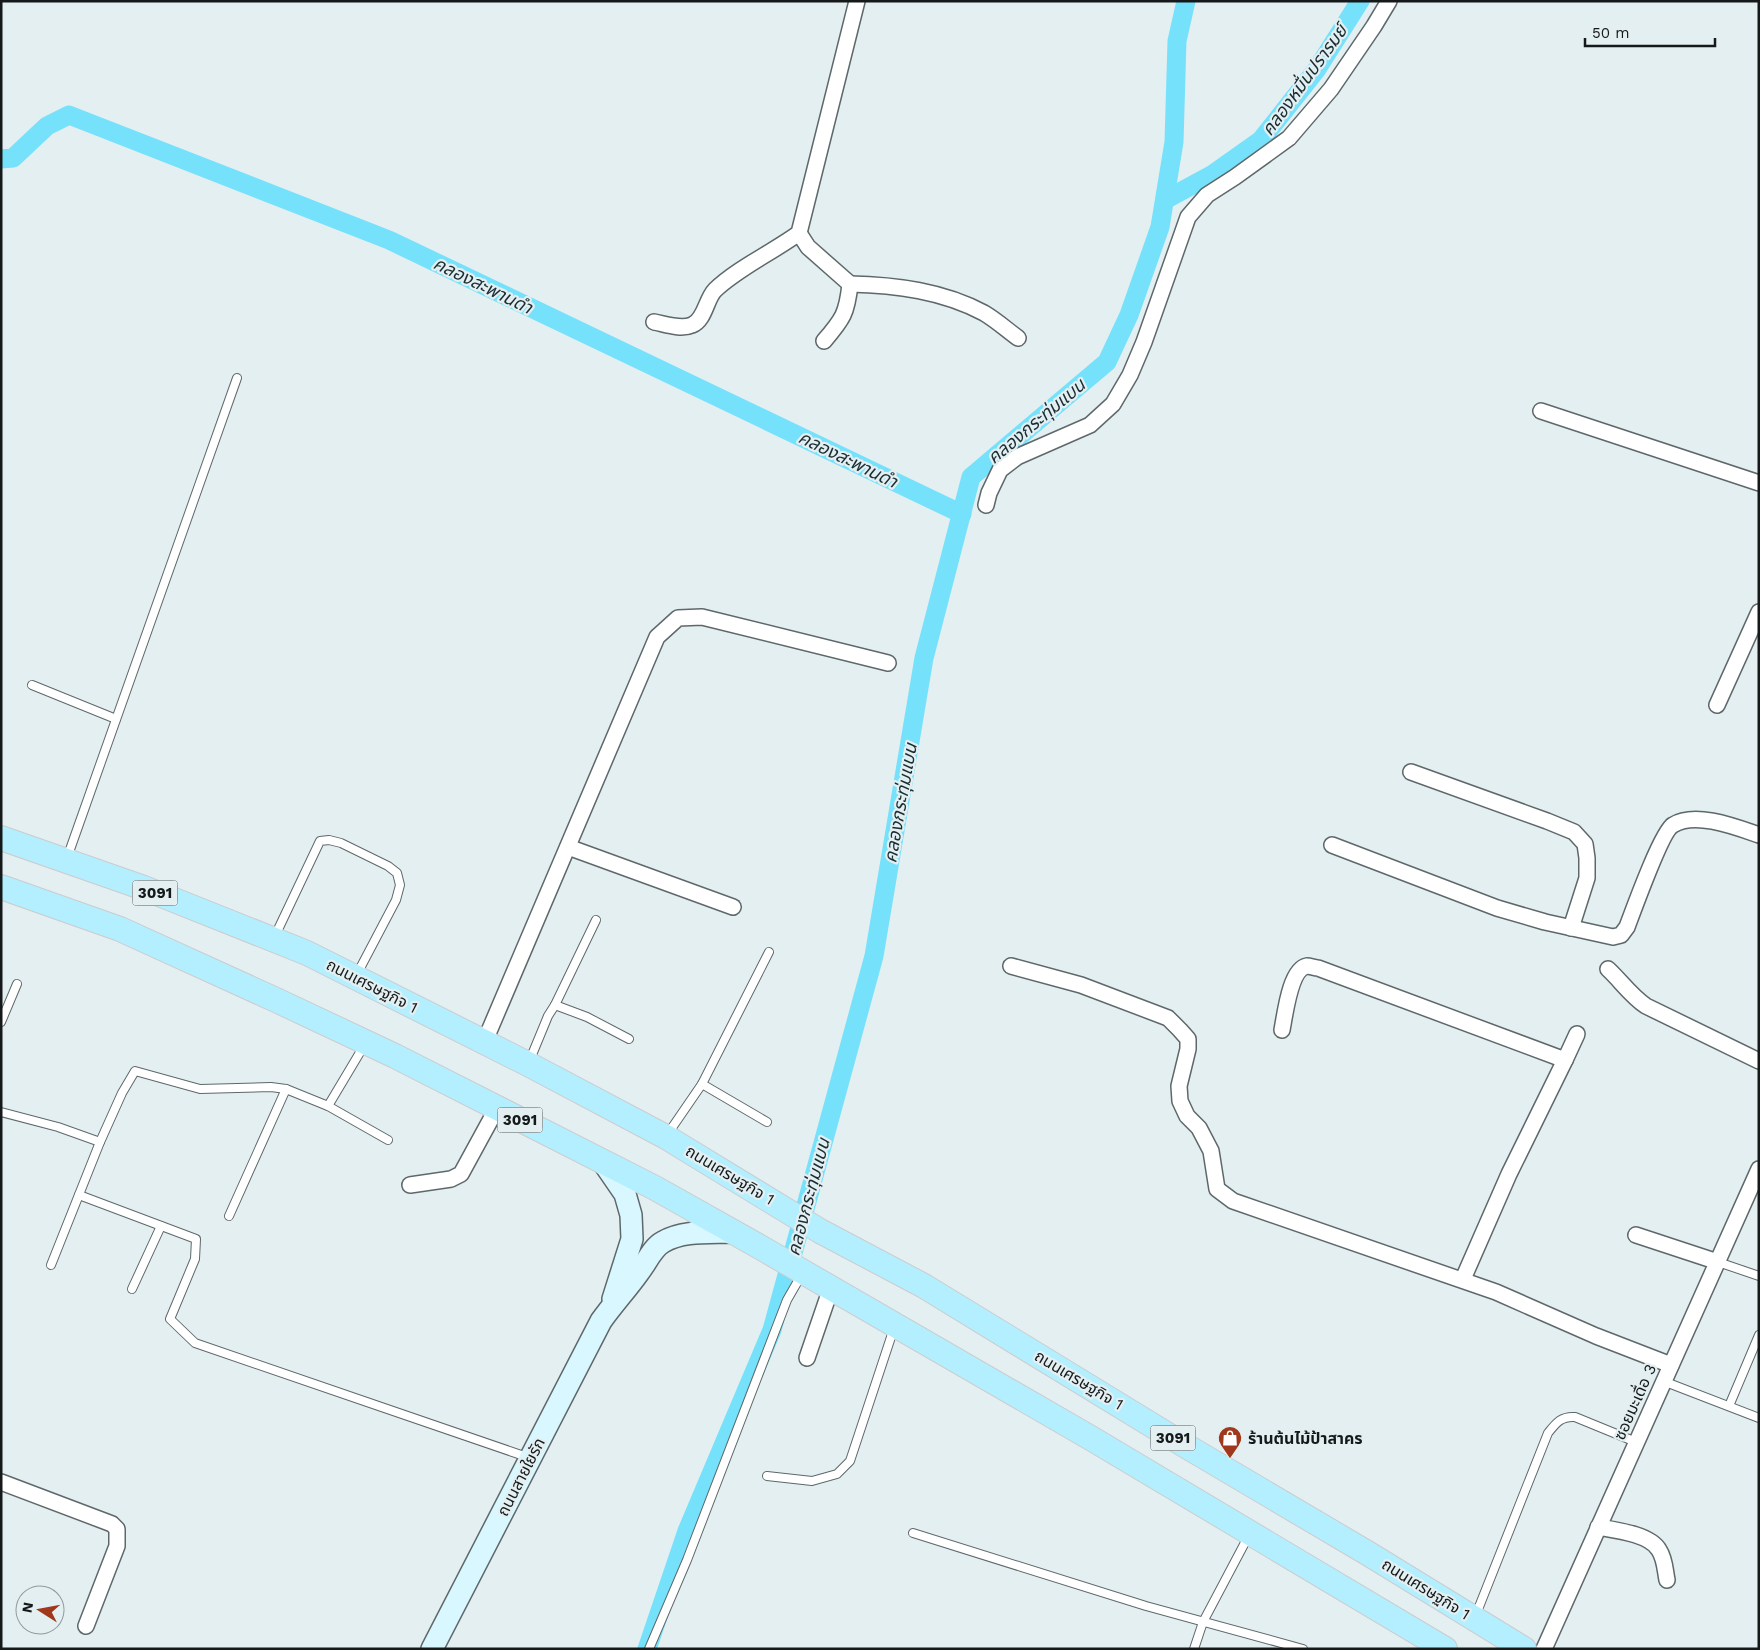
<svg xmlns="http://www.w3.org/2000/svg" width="1760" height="1650" font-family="'Work Sans','Noto Sans Thai',sans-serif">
<rect width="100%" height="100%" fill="#e4eff2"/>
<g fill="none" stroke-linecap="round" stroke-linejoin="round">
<!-- canal -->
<g stroke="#75e1fb" stroke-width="19">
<path d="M1,159L13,158L47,126L69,115L389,240L962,514"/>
<path d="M1165,200L1213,174L1261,140L1317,69L1360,1"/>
<path d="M647,1649L687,1531L772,1330L874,956L924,658L971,477L1107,362L1129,315L1160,227L1174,142L1177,41L1186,1"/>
</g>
<!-- lane casing -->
<g stroke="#5e686a" stroke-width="10">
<g id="lane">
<path d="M32,685L116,719"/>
<path d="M67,858L237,378"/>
<path d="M274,938L320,841L329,840L341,843L388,866L397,873L400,885L396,900L356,976"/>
<path d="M555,1005L596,920"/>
<path d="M1,1022L17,984"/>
<path d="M529,1062L548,1016L555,1005L587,1017L629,1039"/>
<path d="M702,1084L767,1122"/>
<path d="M328,1106L388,1140"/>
<path d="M1,1112L58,1127L100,1142L122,1093L135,1071L200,1089L271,1087L286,1089L328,1106L365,1044"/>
<path d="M667,1135L702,1084L769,952"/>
<path d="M79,1195L196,1239L195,1259L170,1319L195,1343L530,1458"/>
<path d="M229,1216L286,1089"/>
<path d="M1718,1262L1759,1276"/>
<path d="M51,1265L100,1142"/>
<path d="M132,1289L161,1226"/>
<path d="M1663,1381L1759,1418"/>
<path d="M1729,1406L1759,1335"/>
<path d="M767,1476L812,1481L837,1474L850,1461L894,1328"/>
<path d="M913,1533L1146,1606L1303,1649"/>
<path d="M1475,1617L1548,1433C1556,1423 1561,1416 1575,1417L1636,1442"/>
<path d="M649,1649L687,1560L787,1300L802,1274"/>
<path d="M1194,1649L1203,1622L1249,1535"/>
</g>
</g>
<!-- street casing -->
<g stroke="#5e686a" stroke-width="18">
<g id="street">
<path d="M799,233L808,247L850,284C847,313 843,319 824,341"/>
<path d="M850,284C896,285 943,291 984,313C996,320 1007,330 1018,338"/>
<path d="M654,322C665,324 681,330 692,325C705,320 706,299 715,290C738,268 773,252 799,233L857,1"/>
<path d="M1541,411L1759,483"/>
<path d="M986,505L989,493L1000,470L1017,457L1090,425L1113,404L1130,375L1144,342L1188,217L1207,195L1235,177L1289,138L1331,89L1374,26L1389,1"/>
<path d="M1717,705L1759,612"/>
<path d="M1411,772L1547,821L1574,832L1585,844L1587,858V878L1571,928"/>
<path d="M1332,845L1497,908L1545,922L1613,937L1621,935L1627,927C1633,911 1662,831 1673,825C1695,811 1736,827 1759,835"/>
<path d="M568,847L733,907"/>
<path d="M1011,966L1081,985L1168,1018L1180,1030L1188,1039V1049L1179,1086L1180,1101L1187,1116L1199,1128L1211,1151L1217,1189L1233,1201L1496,1292L1596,1336L1671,1365"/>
<path d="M1608,969C1621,981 1631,996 1646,1006L1759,1061"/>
<path d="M1282,1030C1285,1015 1290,969 1307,966C1310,966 1315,968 1318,968L1565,1060L1509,1174L1463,1279"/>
<path d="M484,1043L657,637L678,618L702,617L888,663"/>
<path d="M1565,1060L1577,1034"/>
<path d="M410,1185L451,1179L461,1174L497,1108"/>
<path d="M1636,1235L1718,1262"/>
<path d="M807,1358L831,1288"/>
<path d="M1,1482L112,1524L117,1529V1546L86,1626"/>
<path d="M1598,1527C1615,1530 1650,1534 1659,1550C1665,1559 1665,1570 1667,1580"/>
<path d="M1544,1649L1759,1169"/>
</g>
</g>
<!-- secondary casing -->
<g stroke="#5e686a" stroke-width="24">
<g id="secondary">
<path d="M603,1162L625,1194L631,1215L632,1239L613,1299"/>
<path d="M432,1649L601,1321C613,1304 627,1289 639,1272C647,1262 652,1248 663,1242C683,1230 711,1233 733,1232"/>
</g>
</g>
<!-- primary casing -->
<g stroke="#cccccd" stroke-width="26">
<g id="primary">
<path d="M1,838L144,888L307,953L528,1064L666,1137L820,1231L924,1286L1186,1446L1369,1554L1524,1649"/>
<path d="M1,887L120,929L276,1000L395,1056L655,1188L760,1247L1089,1437L1445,1649"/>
</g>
</g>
<!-- lane -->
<use href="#lane" stroke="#fff" stroke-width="8"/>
<!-- street -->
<use href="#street" stroke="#fff" stroke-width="15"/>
<!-- secondary -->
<use href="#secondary" stroke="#d9f7ff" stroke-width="21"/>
<!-- primary -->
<use href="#primary" stroke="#b3effe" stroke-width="24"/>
</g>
<!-- icons -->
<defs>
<g id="shop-pin" transform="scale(1.25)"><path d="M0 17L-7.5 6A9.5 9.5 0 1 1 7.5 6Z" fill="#a0381c" stroke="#e4eff2"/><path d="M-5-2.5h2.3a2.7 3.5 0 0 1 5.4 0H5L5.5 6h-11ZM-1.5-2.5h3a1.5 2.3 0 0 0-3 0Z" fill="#fff"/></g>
</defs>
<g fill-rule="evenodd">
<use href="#shop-pin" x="1230" y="1438"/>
</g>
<g text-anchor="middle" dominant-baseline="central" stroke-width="4.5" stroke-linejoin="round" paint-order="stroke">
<!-- shield labels -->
<g fill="#e4eff2" stroke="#53595b" stroke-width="1">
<rect x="132.5" y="880.5" width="45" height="25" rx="4"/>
<rect x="497.5" y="1107.5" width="45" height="25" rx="4"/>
<rect x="1150.5" y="1425.5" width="45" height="25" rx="4"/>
</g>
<g font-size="15" font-weight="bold" fill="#15191a">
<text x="155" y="893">3091</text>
<text x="520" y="1120">3091</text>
<text x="1173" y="1438">3091</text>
</g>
<!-- street labels -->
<g font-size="16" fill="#15191a" stroke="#e4eff2">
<text transform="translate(372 986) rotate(27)">ถนนเศรษฐกิจ 1</text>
<text transform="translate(730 1175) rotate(31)">ถนนเศรษฐกิจ 1</text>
<text transform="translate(1079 1380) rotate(31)">ถนนเศรษฐกิจ 1</text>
<text transform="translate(1635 1402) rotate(-66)">ซอยมะเดื่อ 3</text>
<text transform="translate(521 1477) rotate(-63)">ถนนสายใยรัก</text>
<text transform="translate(1426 1589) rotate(32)">ถนนเศรษฐกิจ 1</text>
</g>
<!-- poi labels -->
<g font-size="16" font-weight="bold" fill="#15191a" stroke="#e4eff2" text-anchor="start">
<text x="1248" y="1438">ร้านต้นไม้ป้าสาคร</text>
</g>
<!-- water labels -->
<g font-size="18" font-style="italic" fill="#192d32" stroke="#e4eff2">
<text transform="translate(1304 80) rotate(-54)">คลองหมื่นปรารมย์</text>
<text transform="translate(483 285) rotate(26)">คลองสะพานดำ</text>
<text transform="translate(1036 421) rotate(-40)">คลองกระทุ่มแบน</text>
<text transform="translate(848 459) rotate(26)">คลองสะพานดำ</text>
<text transform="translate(900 803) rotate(-80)">คลองกระทุ่มแบน</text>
<text transform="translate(808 1197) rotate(-75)">คลองกระทุ่มแบน</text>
</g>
</g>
<!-- border -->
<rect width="1760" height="1650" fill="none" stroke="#15191a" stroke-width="5"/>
<!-- north arrow -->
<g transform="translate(40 1610) rotate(281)"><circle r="24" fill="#e4eff2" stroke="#91999c"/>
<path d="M0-4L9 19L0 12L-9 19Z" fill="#a0381c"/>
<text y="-8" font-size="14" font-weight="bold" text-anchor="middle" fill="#15191a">N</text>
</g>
<!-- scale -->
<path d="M1585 38v8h130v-8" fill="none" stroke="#15191a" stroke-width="2.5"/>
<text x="1592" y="38" font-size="15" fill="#15191a" stroke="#e4eff2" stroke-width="4" paint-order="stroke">50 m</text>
</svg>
